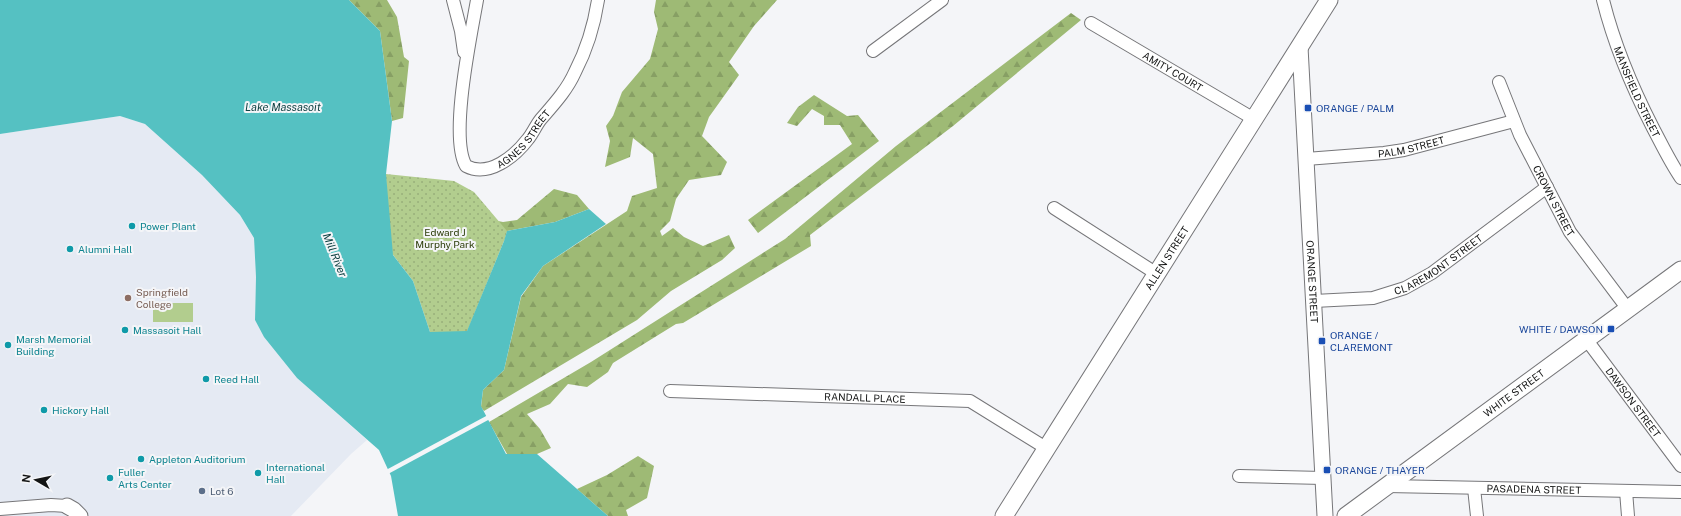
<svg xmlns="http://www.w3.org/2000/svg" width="1681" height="516" font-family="'Public Sans',sans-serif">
<defs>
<pattern id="forest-firs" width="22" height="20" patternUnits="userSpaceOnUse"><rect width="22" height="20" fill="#9eba75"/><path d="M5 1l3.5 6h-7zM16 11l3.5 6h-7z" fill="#879f64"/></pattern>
<pattern id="park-dots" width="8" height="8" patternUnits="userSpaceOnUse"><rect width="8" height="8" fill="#b2cd8e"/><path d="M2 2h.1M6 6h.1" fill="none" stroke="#98af7a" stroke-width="1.8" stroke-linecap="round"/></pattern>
</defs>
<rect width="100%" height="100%" fill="#f4f5f8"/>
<!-- built -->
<path fill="#e5eaf3" d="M120,116L145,124L202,175L240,215L254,238L256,277L255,320L264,337L297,378L367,440L351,454L291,516H0V134Z"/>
<!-- forest -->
<g fill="url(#forest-firs)">
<path d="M349,0H387L397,17L404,57L409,61L403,118L392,121L380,31Z"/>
<path d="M656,0H777L754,26L729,62L739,75L709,117L702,136L727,162L721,175L689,180L676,199L670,221L660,231L662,236L673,228L684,237L703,246L729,235L735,248L722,260L671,291L637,320L484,411L481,407L483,390L504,370L521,297L543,266L627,211L632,196L657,188L653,154L633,138L630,157L605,167L610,141L606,126L613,116L622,92L650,59L658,29L654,12Z"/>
<path d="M1071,13L1081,20L953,126L810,235L811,246L683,323L676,324L613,363L608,372L587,387L568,384L550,404L527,414L540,429L551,448L537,454H507L489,422L591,362L785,239L896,146Z"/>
<path d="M814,95L847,116L858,115L879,141L758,233L748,220L852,144L840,125H824V116L812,109L797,126L787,123L798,107Z"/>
<path d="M554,189L577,195L589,209L555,222L507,231L504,241L493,220L503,222L517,220Z"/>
<path d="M638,456L654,466L647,498L626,510L628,516H608L577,489L607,475Z"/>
</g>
<!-- park -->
<path fill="url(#park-dots)" d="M386,174L454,181L474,192L507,231L504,241L467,332H430L413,281L387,247Z"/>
<!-- pitch -->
<rect fill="#b2cd8e" x="153" y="303" width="40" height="19"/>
<!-- water -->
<path fill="#55c1c2" d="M0,0H349L380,31L392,121L386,174L393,255L413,281L430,332L467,331L504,241L507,231L555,222L589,209L606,224L543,266L521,296L504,370L483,390L481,406L506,454H537L608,516H398L391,476L379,450L297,378L264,337L255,320L256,277L254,238L240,215L202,175L145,124L120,116L0,134Z"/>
<!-- pier -->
<path fill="#f4f5f8" d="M488,415L490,419L388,474L386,470Z"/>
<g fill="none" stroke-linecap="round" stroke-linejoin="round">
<!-- minor casing -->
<g stroke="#767679" stroke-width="14">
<g id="minor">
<path d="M453,0L461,31L464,52"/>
<path id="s1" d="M477,0C471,35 449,137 466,166C489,178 515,156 528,139C533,133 536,125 541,119C554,104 567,90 575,72C587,49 594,26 598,0"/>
<path id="s2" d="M1603,0C1614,44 1632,87 1653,128C1662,145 1670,162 1681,178"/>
<path id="s3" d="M1091,23L1254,119"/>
<path d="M873,51L942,0"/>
<path id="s4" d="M1499,82L1520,135L1570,232L1627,308"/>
<path id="s5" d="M1306,159L1384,153L1404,150L1514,121"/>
<path d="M1054,208L1157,274"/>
<path id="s6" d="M1314,301L1373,298L1405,288L1432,273L1547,187"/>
<path id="s7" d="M1586,339L1681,466"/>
<path id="s8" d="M670,391L970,401L1046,448"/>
<path d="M1239,476L1323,478"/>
<path id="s9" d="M1387,486L1681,492"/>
<path d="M1474,488L1477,516"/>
<path d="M1626,491L1628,516"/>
<path d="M0,509L51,505L67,506"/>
</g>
</g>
<!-- tertiary casing -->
<g stroke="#767679" stroke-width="17">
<g id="tertiary">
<path id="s10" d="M1300,47L1325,516"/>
<path d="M67,506L74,510L80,516"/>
</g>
</g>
<!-- secondary casing -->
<g stroke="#767679" stroke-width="19">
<g id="secondary">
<path id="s11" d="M1004,516L1329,0"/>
<path id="s12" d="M1346,516L1681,270"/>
</g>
</g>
<!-- minor -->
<use href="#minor" stroke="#fff" stroke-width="12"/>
<!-- tertiary -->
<use href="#tertiary" stroke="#fff" stroke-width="15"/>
<!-- secondary -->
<use href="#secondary" stroke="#fff" stroke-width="17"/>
</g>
<!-- markers -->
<g fill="#1a4fb4" stroke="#f4f5f8" stroke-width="1.5">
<rect x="1304" y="104" width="8" height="8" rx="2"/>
<rect x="1607" y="325" width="8" height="8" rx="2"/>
<rect x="1318" y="337" width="8" height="8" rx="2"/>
<rect x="1323" y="466" width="8" height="8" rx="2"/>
</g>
<g fill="#0f9aa8" stroke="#f4f5f8" stroke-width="1.5">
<circle cx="132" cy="226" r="4"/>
<circle cx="70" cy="249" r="4"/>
<circle cx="125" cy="330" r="4"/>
<circle cx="8" cy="345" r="4"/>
<circle cx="206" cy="379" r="4"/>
<circle cx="44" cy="410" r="4"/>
<circle cx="141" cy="459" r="4"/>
<circle cx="258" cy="473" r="4"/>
<circle cx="110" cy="478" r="4"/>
</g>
<circle fill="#8d6e63" stroke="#f4f5f8" stroke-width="1.5" cx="128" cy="298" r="4"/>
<circle fill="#5c6f8a" stroke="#f4f5f8" stroke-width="1.5" cx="202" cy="491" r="4"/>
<g text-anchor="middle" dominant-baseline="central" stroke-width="4" stroke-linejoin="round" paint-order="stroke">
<!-- street labels -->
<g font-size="10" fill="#131414" stroke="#f4f5f8">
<text stroke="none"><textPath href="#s3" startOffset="95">AMITY COURT</textPath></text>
<text stroke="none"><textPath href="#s2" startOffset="98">MANSFIELD STREET</textPath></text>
<text stroke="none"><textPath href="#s1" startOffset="238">AGNES STREET</textPath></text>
<text stroke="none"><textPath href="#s5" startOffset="106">PALM STREET</textPath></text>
<text stroke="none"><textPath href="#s4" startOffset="131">CROWN STREET</textPath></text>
<text stroke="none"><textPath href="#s11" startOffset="305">ALLEN STREET</textPath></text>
<text stroke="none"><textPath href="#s6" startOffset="133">CLAREMONT STREET</textPath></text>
<text stroke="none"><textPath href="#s10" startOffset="235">ORANGE STREET</textPath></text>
<text stroke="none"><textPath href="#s12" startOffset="208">WHITE STREET</textPath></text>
<text stroke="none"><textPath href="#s8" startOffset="195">RANDALL PLACE</textPath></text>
<text stroke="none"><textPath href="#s7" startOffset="79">DAWSON STREET</textPath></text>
<text stroke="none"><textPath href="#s9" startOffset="147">PASADENA STREET</textPath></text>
</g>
<!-- transit labels -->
<g font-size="10" fill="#164399" stroke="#f4f5f8" text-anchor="start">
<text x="1316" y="108">ORANGE / PALM</text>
<text x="1603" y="329" text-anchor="end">WHITE / DAWSON</text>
<text x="1330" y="335">ORANGE /<tspan x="1330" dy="12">CLAREMONT</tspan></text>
<text x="1335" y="470">ORANGE / THAYER</text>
</g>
<!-- culture labels -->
<g font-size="10" fill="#0d838f" stroke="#f4f5f8" text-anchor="start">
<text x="140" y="226">Power Plant</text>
<text x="78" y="249">Alumni Hall</text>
<text x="133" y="330">Massasoit Hall</text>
<text x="16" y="339">Marsh Memorial<tspan x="16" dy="12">Building</tspan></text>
<text x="214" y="379">Reed Hall</text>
<text x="52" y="410">Hickory Hall</text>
<text x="149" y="459">Appleton Auditorium</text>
<text x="266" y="467">International<tspan x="266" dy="12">Hall</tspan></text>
<text x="118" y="472">Fuller<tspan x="118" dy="12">Arts Center</tspan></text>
</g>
<!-- park labels -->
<g font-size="10" fill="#2d3e0b" stroke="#f4f5f8">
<text x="445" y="232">Edward J<tspan x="445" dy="12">Murphy Park</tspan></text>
</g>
<!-- education labels -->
<g font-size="10" fill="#785e54" stroke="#f4f5f8" text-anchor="start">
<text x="136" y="292">Springfield<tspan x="136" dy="12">College</tspan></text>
</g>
<!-- service labels -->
<g font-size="10" fill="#4e5e75" stroke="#f4f5f8" text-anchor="start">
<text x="210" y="491">Lot 6</text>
</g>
<!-- water labels -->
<g font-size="11" font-style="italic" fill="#104243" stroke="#f4f5f8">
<text x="283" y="107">Lake Massasoit</text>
<text transform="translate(335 255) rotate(68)">Mill River</text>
</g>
</g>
<!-- north arrow -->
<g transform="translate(36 480) rotate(279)" stroke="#f4f5f8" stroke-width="3" paint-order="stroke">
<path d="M0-3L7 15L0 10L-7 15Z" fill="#131414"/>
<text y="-6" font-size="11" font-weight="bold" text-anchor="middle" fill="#131414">N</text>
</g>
</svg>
